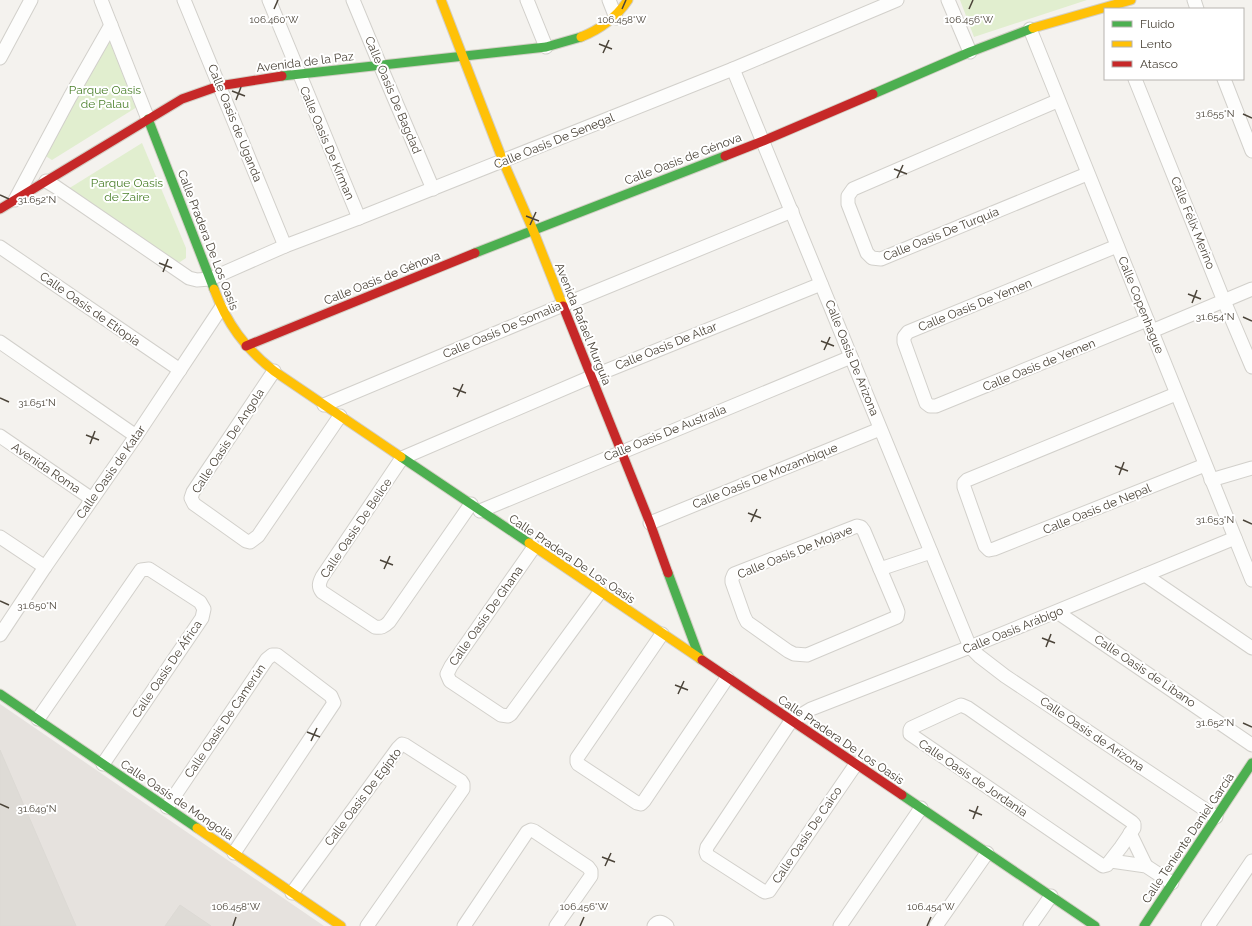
<svg xmlns="http://www.w3.org/2000/svg" width="1252" height="926" font-family="Raleway,sans-serif">
<rect width="100%" height="100%" fill="#f4f2ee"/>
<!-- industrial -->
<path fill="#e6e2de" d="M0,704L324,926H0Z"/>
<!-- green -->
<g fill="#e1eecf">
<path d="M960,0H1087L974,37Z"/>
<path d="M109,38L137,107L52,160L44,155Z"/>
<path d="M142,143L186,248V258L180,262L171,260L68,189Z"/>
</g>
<!-- building -->
<g fill="#dedbd6" stroke="#dcd9d4">
<path d="M0,750L76,926H0Z"/>
<path d="M180,905L211,926H165Z"/>
</g>
<g fill="none" stroke-linecap="round" stroke-linejoin="round">
<!-- street casing -->
<g stroke="#d2d0cb" stroke-width="15">
<g id="street">
<path d="M101,0L148,119"/>
<path d="M184,0L285,246"/>
<path d="M269,0L359,218"/>
<path d="M353,0L380,65L433,189"/>
<path d="M527,0L546,47"/>
<path d="M609,0L616,18"/>
<path d="M948,0L970,52"/>
<path d="M1194,0L1197,9"/>
<path d="M1030,29L1252,580"/>
<path d="M0,58L31,0"/>
<path d="M733,69L970,647L979,656L1005,676L1216,817"/>
<path d="M1135,79L1224,301L1252,367"/>
<path d="M1224,79L1252,151"/>
<path d="M1057,101L853,189L848,196V204L867,253L872,258L881,259L1087,174"/>
<path d="M46,181L56,187L189,278L197,280L210,279L285,246L359,218L733,69L897,0"/>
<path d="M15,200L70,97L111,25"/>
<path d="M1117,246L908,332L904,337V342L926,403L930,406H936L1147,320"/>
<path d="M0,247L180,370"/>
<path d="M1152,331L1252,289"/>
<path d="M0,342L136,436"/>
<path d="M274,371L193,492L191,498L194,504L246,541L250,542L258,536L340,416"/>
<path d="M1176,394L967,480L964,483V487L985,546L989,550L994,549L1205,465"/>
<path d="M324,405L563,305L792,211"/>
<path d="M0,436L92,499"/>
<path d="M1211,480L1252,468"/>
<path d="M471,504L389,622C384,627 381,628 375,627L322,592C318,587 319,583 322,577L402,458L591,377L821,284"/>
<path d="M480,511L851,357"/>
<path d="M650,523L880,429"/>
<path d="M857,526L861,527L864,531L897,609L898,612L897,617L807,655L794,654L788,651L747,622L744,616L732,582V579L734,574Z"/>
<path d="M0,537L45,567"/>
<path d="M534,547L451,666L447,674L450,681L501,715L508,716L511,714L600,592"/>
<path d="M880,569L931,552"/>
<path d="M1145,575L1252,648"/>
<path d="M1057,612L1252,745"/>
<path d="M662,634L577,758V762L578,764L637,803L641,804L644,801L727,678"/>
<path d="M0,635L45,567L136,436L221,308"/>
<path d="M961,705L968,708L1132,822L1134,824V828L1121,847L1107,865L1103,866L910,734V730L911,728Z"/>
<path d="M38,719L141,570L149,569L200,602L204,609L202,618L103,764"/>
<path d="M856,764L769,891L765,892L763,891L707,855L706,852L707,847L791,721L811,709L970,647L1235,538"/>
<path d="M167,807L267,659L272,655H277L331,696L334,703L234,853"/>
<path d="M1130,833L1146,866"/>
<path d="M1111,861L1146,866L1172,883"/>
<path d="M292,893L398,748L402,744L405,745L461,781L463,784V789L367,926"/>
<path d="M464,926L527,832L531,830L534,831L588,867L591,871V876L556,926"/>
<path d="M654,926C658,920 662,922 667,926"/>
<path d="M840,926L921,808"/>
<path d="M936,926L987,853"/>
<path d="M1030,926L1051,896"/>
<path d="M1208,926L1252,861"/>
</g>
</g>
<!-- fast casing -->
<g stroke="#d3cfc5" stroke-width="11">
<g id="fast">
<path d="M282,76L546,47L581,37"/>
<path d="M873,94L970,52L1033,28"/>
<path d="M148,119L214,289"/>
<path d="M475,253L725,156"/>
<path d="M401,457L529,543"/>
<path d="M668,573L700,659"/>
<path d="M0,694L197,828"/>
<path d="M902,795L1095,926"/>
<path d="M1144,926L1252,763"/>
</g>
</g>
<!-- slow casing -->
<g stroke="#d3cfc5" stroke-width="11">
<g id="slow">
<path d="M441,0L503,161L533,230L563,306"/>
<path d="M1033,28L1131,0"/>
<path d="M581,37C601,29 616,18 628,0"/>
<path d="M214,289C227,324 245,348 274,371L401,457"/>
<path d="M529,543L702,660"/>
<path d="M197,828L341,926"/>
</g>
</g>
<!-- jam casing -->
<g stroke="#d3cfc5" stroke-width="11">
<g id="jam">
<path d="M725,156L763,141L873,94"/>
<path d="M0,209L182,99L219,86L282,76"/>
<path d="M563,306L650,523L668,573"/>
<path d="M246,346L475,253"/>
<path d="M702,660L902,795"/>
</g>
</g>
<!-- street -->
<use href="#street" stroke="#fdfdfc" stroke-width="13"/>
<!-- fast -->
<use href="#fast" stroke="#4caf50" stroke-width="9"/>
<!-- slow -->
<use href="#slow" stroke="#ffc107" stroke-width="9"/>
<!-- jam -->
<use href="#jam" stroke="#c62828" stroke-width="9"/>
</g>
<!-- ticks -->
<path fill="none" stroke="#4b4439" stroke-width="1.5" d="M274,9L278,0M622,9L626,0M969,9L973,0M599,44L612,49M603,53L609,40M232,91L245,96M236,100L241,87M1243,114L1252,118M894,169L907,174M897,178L903,165M0,195L9,199M526,216L539,221M530,225L536,212M159,263L172,268M163,272L168,259M1188,294L1201,299M1192,303L1197,290M1243,317L1252,321M821,341L834,346M824,350L830,337M453,388L466,393M457,397L463,384M0,398L9,402M86,435L99,440M90,444L95,431M1115,466L1128,471M1119,475L1124,462M748,513L761,518M1243,520L1252,524M751,522L757,509M380,560L393,565M384,569L390,556M0,601L9,605M1042,638L1055,643M1046,647L1051,634M675,685L688,690M678,694L684,681M1243,723L1252,727M307,732L320,737M311,741L317,728M0,804L9,808M969,810L982,815M973,819L978,806M602,857L615,862M605,866L611,853M233,926L236,917M580,926L584,917M927,926L931,917"/>
<g text-anchor="middle" dominant-baseline="central" stroke-width="4" stroke-linejoin="round" paint-order="stroke">
<!-- street labels -->
<g font-size="12" fill="#4b4439" stroke="#fff">
<text transform="translate(305 62) rotate(-7)">Avenida de la Paz</text>
<text transform="translate(393 95) rotate(67)">Calle Oasis De Bagdad</text>
<text transform="translate(235 123) rotate(68)">Calle Oasis de Uganda</text>
<text transform="translate(554 141) rotate(-22)">Calle Oasis De Senegal</text>
<text transform="translate(327 143) rotate(67)">Calle Oasis De Kirman</text>
<text transform="translate(683 159) rotate(-21)">Calle Oasis de Génova</text>
<text transform="translate(1193 223) rotate(68)">Calle Félix Merino</text>
<text transform="translate(941 234) rotate(-22)">Calle Oasis De Turquía</text>
<text transform="translate(208 240) rotate(69)">Calle Pradera De Los Oasis</text>
<text transform="translate(382 278) rotate(-22)">Calle Oasis de Génova</text>
<text transform="translate(975 305) rotate(-22)">Calle Oasis De Yemen</text>
<text transform="translate(1141 305) rotate(68)">Calle Copenhague</text>
<text transform="translate(90 309) rotate(35)">Calle Oasis de Etiopía</text>
<text transform="translate(583 324) rotate(68)">Avenida Rafael Murguía</text>
<text transform="translate(502 330) rotate(-23)">Calle Oasis De Somalia</text>
<text transform="translate(666 346) rotate(-22)">Calle Oasis De Altar</text>
<text transform="translate(852 358) rotate(68)">Calle Oasis De Arizona</text>
<text transform="translate(1039 365) rotate(-22)">Calle Oasis de Yemen</text>
<text transform="translate(665 433) rotate(-22)">Calle Oasis De Australia</text>
<text transform="translate(228 441) rotate(-57)">Calle Oasis De Angola</text>
<text transform="translate(46 468) rotate(34)">Avenida Roma</text>
<text transform="translate(111 472) rotate(-55)">Calle Oasis de Katar</text>
<text transform="translate(765 476) rotate(-22)">Calle Oasis De Mozambique</text>
<text transform="translate(1097 509) rotate(-22)">Calle Oasis de Nepal</text>
<text transform="translate(356 528) rotate(-56)">Calle Oasis De Belice</text>
<text transform="translate(795 552) rotate(-22)">Calle Oasis De Mojave</text>
<text transform="translate(572 559) rotate(34)">Calle Pradera De Los Oasis</text>
<text transform="translate(486 616) rotate(-55)">Calle Oasis De Ghana</text>
<text transform="translate(1013 630) rotate(-22)">Calle Oasis Arábigo</text>
<text transform="translate(167 669) rotate(-56)">Calle Oasis De África</text>
<text transform="translate(1145 671) rotate(34)">Calle Oasis de Líbano</text>
<text transform="translate(225 721) rotate(-56)">Calle Oasis De Camerún</text>
<text transform="translate(1092 734) rotate(34)">Calle Oasis de Arizona</text>
<text transform="translate(841 740) rotate(34)">Calle Pradera De Los Oasis</text>
<text transform="translate(973 778) rotate(34)">Calle Oasis de Jordania</text>
<text transform="translate(363 797) rotate(-53)">Calle Oasis De Egipto</text>
<text transform="translate(177 800) rotate(34)">Calle Oasis de Mongolia</text>
<text transform="translate(807 835) rotate(-56)">Calle Oasis De Caico</text>
<text transform="translate(1188 838) rotate(-56)">Calle Teniente Daniel García</text>
</g>
<!-- park labels -->
<g font-size="12" fill="#4a7f2a" stroke="#fff">
<text x="105" y="90">Parque Oasis<tspan x="105" dy="14">de Palau</tspan></text>
<text x="127" y="183">Parque Oasis<tspan x="127" dy="14">de Zaire</tspan></text>
</g>
</g>
<g font-size="10" text-anchor="middle" fill="#4b4439" stroke="#fff" stroke-width="4" stroke-linejoin="round" paint-order="stroke">
<text x="274" y="23">106.460°W</text>
<text x="622" y="23">106.458°W</text>
<text x="969" y="23">106.456°W</text>
<text x="1215" y="117">31.655°N</text>
<text x="37" y="203">31.652°N</text>
<text x="1215" y="320">31.654°N</text>
<text x="37" y="406">31.651°N</text>
<text x="1215" y="523">31.653°N</text>
<text x="37" y="609">31.650°N</text>
<text x="1215" y="726">31.652°N</text>
<text x="37" y="812">31.649°N</text>
<text x="236" y="910">106.458°W</text>
<text x="584" y="910">106.456°W</text>
<text x="931" y="910">106.454°W</text>
</g>
<!-- legend -->
<rect x="1104" y="8" width="140" height="72" fill="#ffffff" stroke="#b7b4b0"/>
<rect x="1112" y="21" width="20" height="6" fill="#4caf50" stroke="#b7b4b0"/>
<text x="1140" y="28" font-size="12" fill="#4b4439">Fluido</text>
<rect x="1112" y="41" width="20" height="6" fill="#ffc107" stroke="#b7b4b0"/>
<text x="1140" y="48" font-size="12" fill="#4b4439">Lento</text>
<rect x="1112" y="61" width="20" height="6" fill="#c62828" stroke="#b7b4b0"/>
<text x="1140" y="68" font-size="12" fill="#4b4439">Atasco</text>
</svg>
